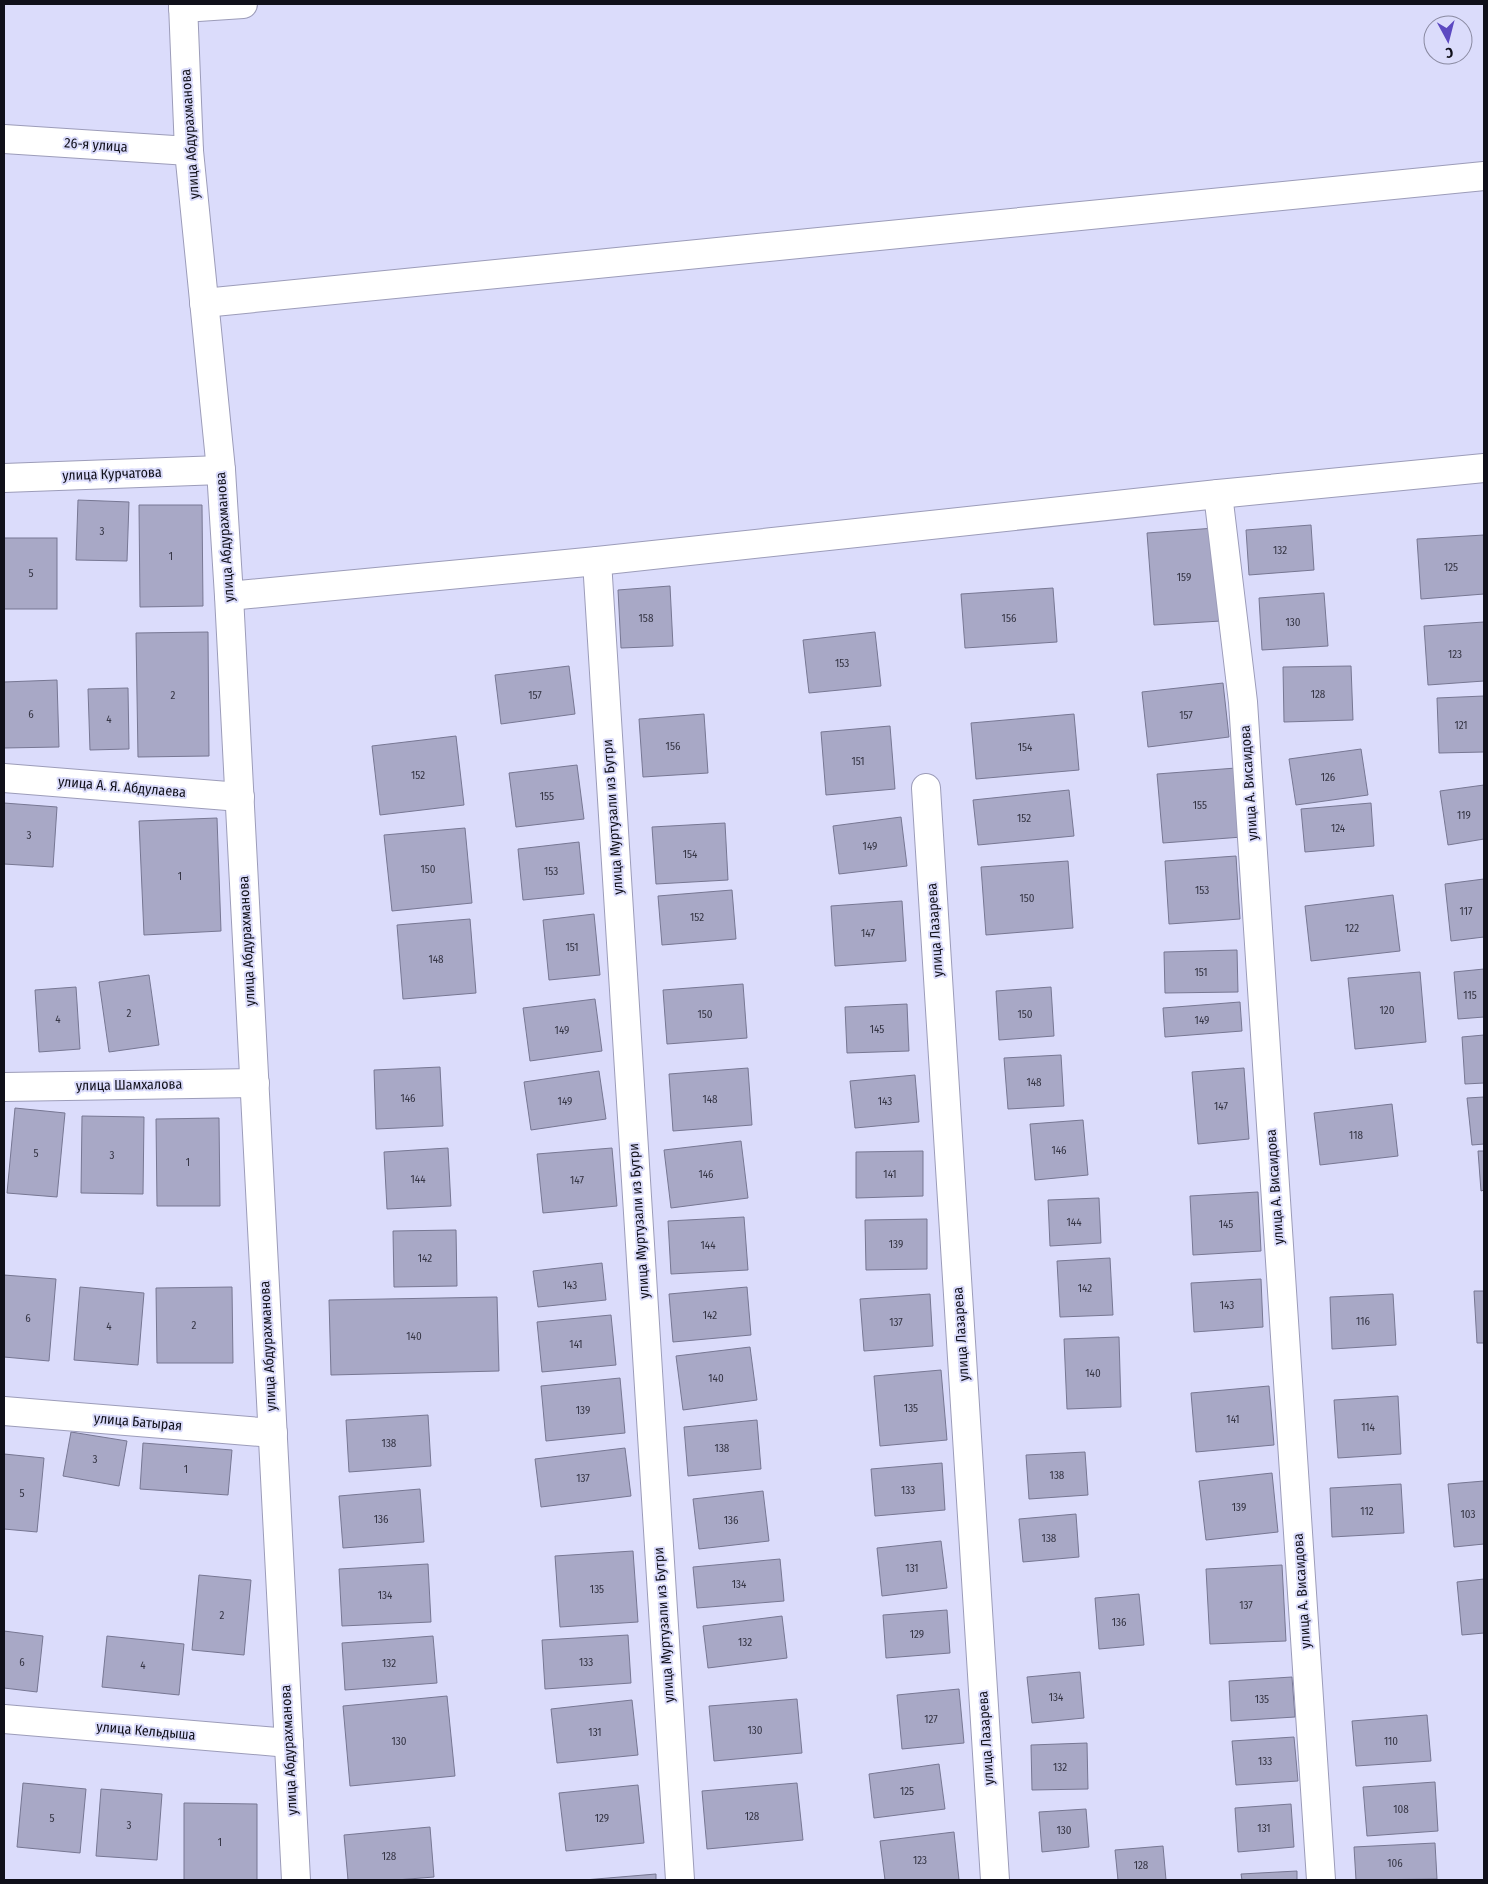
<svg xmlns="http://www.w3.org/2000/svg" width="1488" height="1884" font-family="'Fira Sans Condensed',sans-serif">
<rect width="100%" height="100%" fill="#dbdcfb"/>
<!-- building -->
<g fill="#a8a8c6" stroke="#777793">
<path d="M78,500L129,502L127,561L76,560Z"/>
<path d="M139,505H202L203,606L140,607Z"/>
<path d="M1311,525L1314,570L1249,575L1246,530Z"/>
<path d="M1215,528L1221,621L1154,625L1147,533Z"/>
<path d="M1484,535V594L1421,599L1417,539Z"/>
<rect x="4" y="538" width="53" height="71"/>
<path d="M670,586L673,646L621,648L618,590Z"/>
<path d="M1053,588L1057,642L965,648L961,594Z"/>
<path d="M1324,593L1328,646L1262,650L1259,598Z"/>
<path d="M1484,622V681L1428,685L1424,626Z"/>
<path d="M208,632L209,756L138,757L136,633Z"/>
<path d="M875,632L881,686L809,693L803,640Z"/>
<path d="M569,666L575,714L501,724L495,675Z"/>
<path d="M1351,666L1353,720L1284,722L1283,667Z"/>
<path d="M57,680L59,747L4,748V682Z"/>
<path d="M1223,683L1229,737L1148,747L1142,692Z"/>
<path d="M128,688L129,749L90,750L88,689Z"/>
<path d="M1484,696V752L1439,753L1437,698Z"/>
<path d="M704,714L708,773L643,777L639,719Z"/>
<path d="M1074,714L1079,770L976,779L971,723Z"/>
<path d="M890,726L895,789L826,795L821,732Z"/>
<path d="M456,736L464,805L380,815L372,746Z"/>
<path d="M1361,749L1368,795L1296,805L1289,759Z"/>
<path d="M577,765L584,819L516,827L509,773Z"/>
<path d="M1236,768L1242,837L1163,843L1157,774Z"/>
<path d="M1484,785V839L1448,845L1440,791Z"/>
<path d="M1069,790L1074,836L978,845L973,800Z"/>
<path d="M4,803L57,807L53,867L4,864Z"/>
<path d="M1371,803L1374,846L1305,852L1301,809Z"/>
<path d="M901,817L907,866L839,874L833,826Z"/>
<path d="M217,818L221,931L144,935L139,821Z"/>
<path d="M725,823L728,880L656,884L652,827Z"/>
<path d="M465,828L472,903L392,911L384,835Z"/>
<path d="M579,842L584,894L523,900L518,849Z"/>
<path d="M1236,856L1240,919L1169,924L1165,861Z"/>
<path d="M1068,861L1073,928L986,935L981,867Z"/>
<path d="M1484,879V937L1451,941L1445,884Z"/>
<path d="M732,890L736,939L662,945L658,896Z"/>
<path d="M1393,895L1400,951L1311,961L1305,906Z"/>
<path d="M902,901L906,961L835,966L831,906Z"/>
<path d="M594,914L600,975L549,980L543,920Z"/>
<path d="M470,919L476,993L403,999L397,925Z"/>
<path d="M1237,950L1238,992L1165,993L1164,952Z"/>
<path d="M1484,969V1017L1458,1019L1454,972Z"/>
<path d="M1420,972L1426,1042L1355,1049L1348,978Z"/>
<path d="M149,975L159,1045L109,1052L99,982Z"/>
<path d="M743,984L747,1038L667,1044L663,990Z"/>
<path d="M76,987L80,1049L39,1052L35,990Z"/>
<path d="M1051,987L1054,1036L999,1040L996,991Z"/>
<path d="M595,999L602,1051L530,1061L523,1008Z"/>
<path d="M1240,1002L1242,1031L1165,1037L1163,1008Z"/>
<path d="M907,1004L909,1051L847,1053L845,1007Z"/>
<path d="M1484,1035V1083L1465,1084L1462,1037Z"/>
<path d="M1061,1055L1064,1106L1008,1109L1004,1058Z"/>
<path d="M440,1067L443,1126L376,1129L374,1070Z"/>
<path d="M748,1068L752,1125L673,1131L669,1074Z"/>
<path d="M1244,1068L1249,1139L1198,1144L1192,1072Z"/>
<path d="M599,1071L606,1119L531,1130L524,1082Z"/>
<path d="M915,1075L919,1122L855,1128L850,1081Z"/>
<path d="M1484,1097V1144L1472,1145L1467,1098Z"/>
<path d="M1392,1104L1398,1156L1320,1165L1314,1113Z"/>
<path d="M15,1108L65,1113L57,1197L7,1193Z"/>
<path d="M82,1116L144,1117L143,1194L81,1193Z"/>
<path d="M219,1118L220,1206H157L156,1119Z"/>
<path d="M1083,1120L1088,1175L1035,1180L1030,1124Z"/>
<path d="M741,1141L748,1198L671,1208L664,1150Z"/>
<path d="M448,1148L451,1206L387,1209L384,1152Z"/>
<path d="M612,1148L617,1206L543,1213L537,1154Z"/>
<path d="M923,1151V1196L856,1198V1152Z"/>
<path d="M1478,1151H1484V1190L1481,1191Z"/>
<path d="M1258,1192L1261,1251L1193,1255L1190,1196Z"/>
<path d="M1099,1198L1101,1243L1050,1246L1048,1200Z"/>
<path d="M744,1217L748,1270L671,1274L668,1221Z"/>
<path d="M927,1219V1269L866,1270L865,1220Z"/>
<path d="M456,1230L457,1286L394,1287L393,1231Z"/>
<path d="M1110,1258L1113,1315L1060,1317L1057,1261Z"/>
<path d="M602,1263L606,1300L538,1307L533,1271Z"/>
<path d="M4,1275L56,1279L49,1361L4,1357Z"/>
<path d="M1261,1279L1263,1327L1194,1332L1191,1283Z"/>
<path d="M80,1287L144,1293L138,1365L74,1360Z"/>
<path d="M232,1287L233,1363H157L156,1288Z"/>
<path d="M747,1287L751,1335L673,1342L669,1294Z"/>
<path d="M1474,1291H1484V1343H1477Z"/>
<path d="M930,1294L933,1346L864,1351L860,1299Z"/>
<path d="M1393,1294L1396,1345L1332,1349L1330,1297Z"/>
<path d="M497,1297L499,1371L331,1375L329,1300Z"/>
<path d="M611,1315L616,1365L542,1372L537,1322Z"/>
<path d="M1119,1337L1121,1407L1067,1409L1064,1339Z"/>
<path d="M750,1347L757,1400L683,1410L676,1356Z"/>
<path d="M941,1370L947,1440L880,1446L874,1376Z"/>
<path d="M620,1378L625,1433L546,1441L541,1386Z"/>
<path d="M1269,1386L1274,1445L1196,1452L1191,1393Z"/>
<path d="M1398,1396L1401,1454L1338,1458L1334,1400Z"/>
<path d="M428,1415L431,1466L349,1472L346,1420Z"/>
<path d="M757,1420L761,1469L688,1476L684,1427Z"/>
<path d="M71,1432L127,1441L119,1486L63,1476Z"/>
<path d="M143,1443L232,1450L228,1495L140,1489Z"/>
<path d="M625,1448L631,1496L541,1507L535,1459Z"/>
<path d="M1085,1452L1088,1495L1029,1499L1026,1455Z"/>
<path d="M4,1454L44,1458L37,1532L4,1529Z"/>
<path d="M942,1463L945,1510L875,1516L871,1469Z"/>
<path d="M1272,1473L1278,1532L1206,1540L1199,1481Z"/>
<path d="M1484,1481V1544L1454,1547L1448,1484Z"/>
<path d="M1401,1484L1404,1533L1332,1537L1330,1488Z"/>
<path d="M420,1489L424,1542L343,1548L339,1496Z"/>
<path d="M763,1491L769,1541L699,1549L693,1499Z"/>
<path d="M1076,1514L1079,1557L1023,1562L1019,1519Z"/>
<path d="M941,1541L947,1588L882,1596L877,1548Z"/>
<path d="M633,1551L638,1622L560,1627L555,1556Z"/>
<path d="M780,1559L784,1601L697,1608L693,1567Z"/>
<path d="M428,1564L431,1622L342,1626L339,1569Z"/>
<path d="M1282,1565L1286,1641L1210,1644L1206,1569Z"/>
<path d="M199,1575L251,1580L244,1655L192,1650Z"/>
<path d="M1484,1579V1633L1462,1635L1457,1582Z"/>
<path d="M1139,1594L1144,1645L1099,1649L1095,1598Z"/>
<path d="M947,1610L950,1653L886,1658L883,1615Z"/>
<path d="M782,1616L787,1658L708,1668L703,1626Z"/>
<path d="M4,1631L43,1636L37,1692L4,1688Z"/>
<path d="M628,1635L631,1683L545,1689L542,1640Z"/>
<path d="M107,1636L184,1644L179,1695L102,1687Z"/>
<path d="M433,1636L437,1683L345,1690L342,1643Z"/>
<path d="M1080,1672L1084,1718L1032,1723L1027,1677Z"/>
<path d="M1292,1677L1295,1717L1231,1721L1229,1681Z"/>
<path d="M959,1689L964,1743L902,1749L897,1695Z"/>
<path d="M447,1696L455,1776L350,1786L343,1706Z"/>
<path d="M797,1699L802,1753L714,1761L709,1706Z"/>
<path d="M632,1700L638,1755L557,1763L551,1709Z"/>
<path d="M1427,1715L1431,1761L1356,1766L1352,1721Z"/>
<path d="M1294,1737L1298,1781L1236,1785L1232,1741Z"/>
<path d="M1087,1743L1088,1789L1032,1790L1031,1745Z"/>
<path d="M939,1764L945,1809L874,1818L869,1774Z"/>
<path d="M1435,1782L1438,1831L1367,1836L1363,1787Z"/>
<path d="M23,1783L86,1789L80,1853L17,1847Z"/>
<path d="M797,1783L803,1840L707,1849L702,1791Z"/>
<path d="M638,1785L644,1843L566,1851L559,1793Z"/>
<path d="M101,1789L162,1794L157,1860L96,1856Z"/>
<path d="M184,1803L257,1804V1880H184Z"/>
<path d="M1291,1804L1294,1847L1238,1852L1235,1808Z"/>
<path d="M1086,1809L1089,1847L1042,1852L1039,1812Z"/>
<path d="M430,1827L434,1877L396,1880H348L344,1835Z"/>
<path d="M954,1832L959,1880H885L880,1841Z"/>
<path d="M1435,1843L1437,1879L1356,1880L1354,1847Z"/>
<path d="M1163,1846L1166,1880H1118L1115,1850Z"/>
<path d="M1297,1871V1880H1242L1241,1874Z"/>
<path d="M656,1874V1880H584Z"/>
</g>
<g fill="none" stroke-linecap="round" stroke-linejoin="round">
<!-- street casing -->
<g stroke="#9c9cb9" stroke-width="30">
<g id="street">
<path d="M183,4L189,151L221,470L229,596L296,1880"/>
<path d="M183,8L243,4"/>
<path d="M4,139L189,151"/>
<path d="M204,303L1484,176"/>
<path d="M4,478L221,470"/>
<path d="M1218,494L1243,702L1321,1880"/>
<path d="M597,561L680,1880"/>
<path d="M229,596L597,561L1218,494L1484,468"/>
<path d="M4,778L240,797"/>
<path d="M926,788L995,1880"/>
<path d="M4,1087L255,1083"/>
<path d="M4,1411L273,1433"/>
<path d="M4,1719L289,1743"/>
</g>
</g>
<!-- street -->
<use href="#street" stroke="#fff" stroke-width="28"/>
</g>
<g text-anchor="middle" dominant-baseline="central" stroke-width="4" stroke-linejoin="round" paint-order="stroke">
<!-- number labels -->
<g font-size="11" fill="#363645">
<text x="102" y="531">3</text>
<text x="1280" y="550">132</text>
<text x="171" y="556">1</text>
<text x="1451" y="567">125</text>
<text x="31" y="573">5</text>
<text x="1184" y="577">159</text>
<text x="646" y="618">158</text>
<text x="1009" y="618">156</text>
<text x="1293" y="622">130</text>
<text x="1455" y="654">123</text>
<text x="842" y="663">153</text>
<text x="1318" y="694">128</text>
<text x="173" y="695">2</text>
<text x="535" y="695">157</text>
<text x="31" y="714">6</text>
<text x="1186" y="715">157</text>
<text x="109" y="719">4</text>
<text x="1461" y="725">121</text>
<text x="673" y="746">156</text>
<text x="1025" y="747">154</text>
<text x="858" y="761">151</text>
<text x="418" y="775">152</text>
<text x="1328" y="777">126</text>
<text x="547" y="796">155</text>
<text x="1200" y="805">155</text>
<text x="1464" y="815">119</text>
<text x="1024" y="818">152</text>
<text x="1338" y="828">124</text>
<text x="29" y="835">3</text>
<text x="870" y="846">149</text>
<text x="690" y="854">154</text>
<text x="428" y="869">150</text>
<text x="551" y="871">153</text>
<text x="180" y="876">1</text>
<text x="1202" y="890">153</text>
<text x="1027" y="898">150</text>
<text x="1466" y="911">117</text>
<text x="697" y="917">152</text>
<text x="1352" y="928">122</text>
<text x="868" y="933">147</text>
<text x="572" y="947">151</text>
<text x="436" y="959">148</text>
<text x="1201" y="972">151</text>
<text x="1470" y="995">115</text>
<text x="1387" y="1010">120</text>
<text x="129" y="1013">2</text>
<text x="705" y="1014">150</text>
<text x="1025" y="1014">150</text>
<text x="58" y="1019">4</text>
<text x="1202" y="1020">149</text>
<text x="877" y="1029">145</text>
<text x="562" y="1030">149</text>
<text x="1034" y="1082">148</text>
<text x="408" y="1098">146</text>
<text x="710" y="1099">148</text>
<text x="565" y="1101">149</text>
<text x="885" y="1101">143</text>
<text x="1221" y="1106">147</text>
<text x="1356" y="1135">118</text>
<text x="1059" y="1150">146</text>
<text x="36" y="1153">5</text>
<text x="112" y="1155">3</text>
<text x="188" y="1162">1</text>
<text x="706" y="1174">146</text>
<text x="890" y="1174">141</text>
<text x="418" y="1179">144</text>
<text x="577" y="1180">147</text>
<text x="1074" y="1222">144</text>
<text x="1226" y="1224">145</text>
<text x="896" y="1244">139</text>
<text x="708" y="1245">144</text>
<text x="425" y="1258">142</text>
<text x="570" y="1285">143</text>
<text x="1085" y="1288">142</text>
<text x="1227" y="1305">143</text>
<text x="710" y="1315">142</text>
<text x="28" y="1318">6</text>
<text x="1363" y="1321">116</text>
<text x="896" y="1322">137</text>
<text x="194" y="1325">2</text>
<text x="109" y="1326">4</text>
<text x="414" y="1336">140</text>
<text x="576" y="1344">141</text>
<text x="1093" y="1373">140</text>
<text x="716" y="1378">140</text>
<text x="911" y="1408">135</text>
<text x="583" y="1410">139</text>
<text x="1233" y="1419">141</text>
<text x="1368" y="1427">114</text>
<text x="389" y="1443">138</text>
<text x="722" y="1448">138</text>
<text x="95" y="1459">3</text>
<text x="186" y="1469">1</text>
<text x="1057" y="1475">138</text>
<text x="583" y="1478">137</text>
<text x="908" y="1490">133</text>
<text x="22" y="1493">5</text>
<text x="1239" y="1507">139</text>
<text x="1367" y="1511">112</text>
<text x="1468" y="1514">103</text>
<text x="381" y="1519">136</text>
<text x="731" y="1520">136</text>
<text x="1049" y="1538">138</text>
<text x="912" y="1568">131</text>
<text x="739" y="1584">134</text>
<text x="597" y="1589">135</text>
<text x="385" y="1595">134</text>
<text x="1246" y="1605">137</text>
<text x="222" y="1615">2</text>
<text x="1119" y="1622">136</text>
<text x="917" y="1634">129</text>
<text x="745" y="1642">132</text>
<text x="22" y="1662">6</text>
<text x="586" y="1662">133</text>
<text x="389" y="1663">132</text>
<text x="143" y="1665">4</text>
<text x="1056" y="1697">134</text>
<text x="1262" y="1699">135</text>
<text x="931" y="1719">127</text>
<text x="755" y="1730">130</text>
<text x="595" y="1732">131</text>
<text x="399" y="1741">130</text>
<text x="1391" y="1741">110</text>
<text x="1265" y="1761">133</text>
<text x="1060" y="1767">132</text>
<text x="907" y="1791">125</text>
<text x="1401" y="1809">108</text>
<text x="752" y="1816">128</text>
<text x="52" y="1818">5</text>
<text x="602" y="1818">129</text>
<text x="129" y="1825">3</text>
<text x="1264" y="1828">131</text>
<text x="1064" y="1830">130</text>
<text x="220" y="1842">1</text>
<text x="389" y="1856">128</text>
<text x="920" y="1860">123</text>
<text x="1395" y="1863">106</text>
<text x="1141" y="1865">128</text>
</g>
<!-- street labels -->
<g font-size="14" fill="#10101a" stroke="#dbdcfb">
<text transform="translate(190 134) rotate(-94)">улица Абдурахманова</text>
<text transform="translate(96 145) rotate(4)">26-я улица</text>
<text transform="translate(112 474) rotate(-2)">улица Курчатова</text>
<text transform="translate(225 537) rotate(-94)">улица Абдурахманова</text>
<text transform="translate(1249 783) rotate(-94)">улица А. Висаидова</text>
<text transform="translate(122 787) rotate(5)">улица А. Я. Абдулаева</text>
<text transform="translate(613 817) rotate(-94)">улица Муртузали из Бутри</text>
<text transform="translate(935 930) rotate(-94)">улица Лазарева</text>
<text transform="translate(247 941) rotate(-93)">улица Абдурахманова</text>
<text transform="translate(129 1085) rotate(-1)">улица Шамхалова</text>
<text transform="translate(1275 1187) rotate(-94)">улица А. Висаидова</text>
<text transform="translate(639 1221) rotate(-94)">улица Муртузали из Бутри</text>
<text transform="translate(961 1334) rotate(-94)">улица Лазарева</text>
<text transform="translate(268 1346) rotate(-93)">улица Абдурахманова</text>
<text transform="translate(138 1422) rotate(5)">улица Батырая</text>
<text transform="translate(1302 1591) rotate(-94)">улица А. Висаидова</text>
<text transform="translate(664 1625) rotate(-94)">улица Муртузали из Бутри</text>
<text transform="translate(146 1731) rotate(5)">улица Кельдыша</text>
<text transform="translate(986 1738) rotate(-94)">улица Лазарева</text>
<text transform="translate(289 1750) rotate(-93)">улица Абдурахманова</text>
</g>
</g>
<!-- border -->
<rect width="1488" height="1884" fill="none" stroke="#10101a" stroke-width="10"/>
<!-- north arrow -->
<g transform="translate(1448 40) rotate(173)"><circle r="24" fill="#dbdcfb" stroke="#8a8aa1"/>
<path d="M0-4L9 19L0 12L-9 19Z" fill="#5c49c1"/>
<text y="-8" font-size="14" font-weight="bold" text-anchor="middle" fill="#10101a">С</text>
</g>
</svg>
